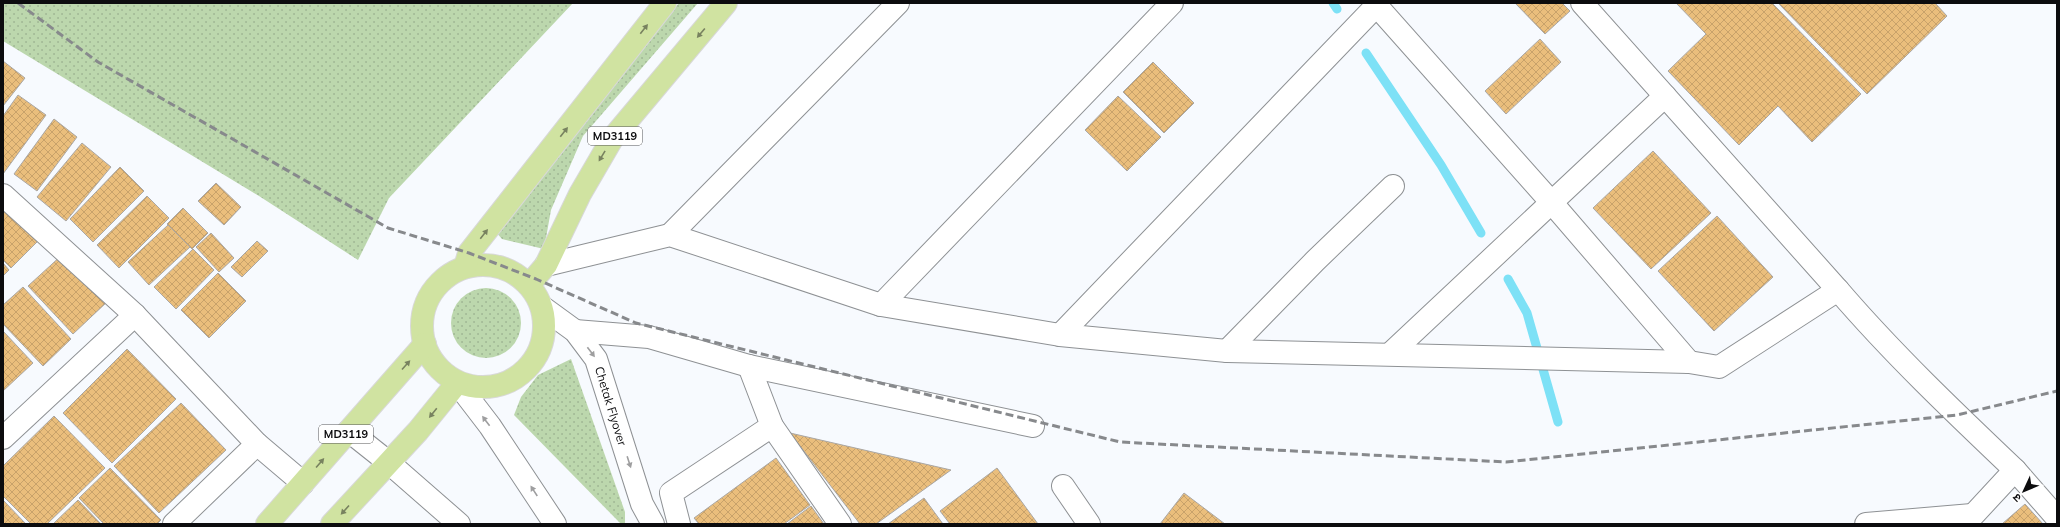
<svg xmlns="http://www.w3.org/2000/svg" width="2060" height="527" font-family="Mulish,'Noto Sans Devanagari',sans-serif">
<defs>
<pattern id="grass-dots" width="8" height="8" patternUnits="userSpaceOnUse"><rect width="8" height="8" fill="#bcd7ad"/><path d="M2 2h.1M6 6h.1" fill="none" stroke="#a0b794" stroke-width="1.8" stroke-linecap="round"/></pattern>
<pattern id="building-cross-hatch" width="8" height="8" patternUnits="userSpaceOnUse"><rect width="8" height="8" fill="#eabe7c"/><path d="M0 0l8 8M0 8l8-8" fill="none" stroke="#c8a26a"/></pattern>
</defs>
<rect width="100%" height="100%" fill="#f7fafe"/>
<!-- grass -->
<g fill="url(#grass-dots)">
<path d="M3,3H573L389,198L358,260L259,196L3,41Z"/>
<path d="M679,3H698L583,136L551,210L544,249L502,239L488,223L580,112Z"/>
<circle cx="486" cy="323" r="35"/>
<path d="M571,359L625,512V524H621L514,415L521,397L538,375Z"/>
</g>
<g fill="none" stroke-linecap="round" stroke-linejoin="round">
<!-- stream -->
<g stroke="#7de1f6" stroke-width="9">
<path d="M1333,3L1337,9"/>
<path d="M1366,53L1441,165L1481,233"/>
<path d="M1508,279L1527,313L1558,422"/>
</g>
</g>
<!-- building -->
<g fill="url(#building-cross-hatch)" stroke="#aaa7a4">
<path d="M1515,3H1562L1570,11L1545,34Z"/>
<path d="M1676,3H1772L1861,94L1812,142L1778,106L1739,145L1668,71L1706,34Z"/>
<path d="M1778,3H1935L1947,16L1867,94Z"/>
<path d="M1540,39L1561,62L1506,114L1485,91Z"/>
<path d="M3,61L25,78L3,106Z"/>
<path d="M1153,62L1194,103L1164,133L1123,92Z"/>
<path d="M18,95L46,115L3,174V116Z"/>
<path d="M1118,96L1161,137L1127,171L1085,130Z"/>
<path d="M54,119L77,137L37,191L14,174Z"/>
<path d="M82,143L111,167L66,221L37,197Z"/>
<path d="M1653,151L1711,213L1651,269L1593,208Z"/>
<path d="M120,167L144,191L93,242L70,219Z"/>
<path d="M216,183L241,207L224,225L198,201Z"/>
<path d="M147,196L169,218L119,268L97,245Z"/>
<path d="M3,203L40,239L11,268L3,260Z"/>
<path d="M183,208L208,233L192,249L167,224Z"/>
<path d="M1717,216L1773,277L1714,331L1658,271Z"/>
<path d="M168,225L190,247L149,285L128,262Z"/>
<path d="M211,233L234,258L219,272L196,247Z"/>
<path d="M257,241L268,251L242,277L231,267Z"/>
<path d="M193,249L214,270L176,309L154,287Z"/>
<path d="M63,254L108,301L73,334L28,286Z"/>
<path d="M3,263L9,270L3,276Z"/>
<path d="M218,273L246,301L209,338L181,310Z"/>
<path d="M23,287L71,339L43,366L3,324V305Z"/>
<path d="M3,331L33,363L3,391Z"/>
<path d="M127,349L176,399L112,463L63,413Z"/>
<path d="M181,403L226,450L159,513L114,466Z"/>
<path d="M54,416L105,468L47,524H31L3,496V466Z"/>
<path d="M790,433L951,470L876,524H860Z"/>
<path d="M776,458L810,505L784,524H699L694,518Z"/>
<path d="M110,468L161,520L157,524H104L79,498Z"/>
<path d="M997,468L1038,524H950L940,511Z"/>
<path d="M1184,493L1225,524H1160Z"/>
<path d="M924,498L943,524H888Z"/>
<path d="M3,500L26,524H3Z"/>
<path d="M78,500L101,524H53Z"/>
<path d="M2025,504L2043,524H2002Z"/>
<path d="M811,506L824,524H787Z"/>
</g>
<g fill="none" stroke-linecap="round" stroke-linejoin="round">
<!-- street casing -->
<g stroke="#8e9194" stroke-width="24">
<g id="street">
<path d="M1376,5L1552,203L1689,362"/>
<path d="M3,195L135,315L257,444L174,524"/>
<path d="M670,235L898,3"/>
<path d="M546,265L670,235L881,305L1060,335L1227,351L1689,362L1719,367L1838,290L1582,3"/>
<path d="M1838,290C1893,354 1954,412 2015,470"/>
<path d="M881,305L1172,3"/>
<path d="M575,331L649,337L749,366L1033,426"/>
<path d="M1060,335L1379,3"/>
<path d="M1227,351L1315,261L1393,186"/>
<path d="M1390,354L1665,96"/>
<path d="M749,366L772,426L840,524"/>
<path d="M349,431L388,462L459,524"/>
<path d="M3,438L135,315"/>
<path d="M257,444L303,483"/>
<path d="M1063,486L1089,524"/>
<path d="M679,524L671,493L772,426"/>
<path d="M1866,524L1972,515"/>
<path d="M1965,524L2015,470L2057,518"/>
</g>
</g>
<!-- secondary casing -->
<g stroke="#8e9194" stroke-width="24">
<g id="secondary">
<path d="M542,307L575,331L596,359L642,504L653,524"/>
<path d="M457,383L490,426L555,524"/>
</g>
</g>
<!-- primary casing -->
<g stroke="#d8d8d8" stroke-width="24">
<g id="primary">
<circle cx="483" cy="326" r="61"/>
<path d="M465,267L469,253L665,3"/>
<path d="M529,285L546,265L580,194L612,139L726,3"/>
<path d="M267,524L425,344"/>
<path d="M332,524L418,431L457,383"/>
</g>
</g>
<!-- street -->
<use href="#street" stroke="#fff" stroke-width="22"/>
<!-- secondary -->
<use href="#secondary" stroke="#fff" stroke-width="22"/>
<!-- primary -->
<use href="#primary" stroke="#d0e3a1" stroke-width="22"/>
<!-- rail -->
<path stroke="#87898c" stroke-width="3" stroke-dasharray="8 4" stroke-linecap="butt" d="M18,3L98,62L388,228L469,253L536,279L636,323L1120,442L1506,462L1957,415L2057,391"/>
</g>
<!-- one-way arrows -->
<defs><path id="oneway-solid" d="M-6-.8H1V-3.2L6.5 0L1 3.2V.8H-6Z"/></defs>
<g fill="#78825f">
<use href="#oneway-solid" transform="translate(644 29) rotate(-52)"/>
<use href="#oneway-solid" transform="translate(701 33) rotate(130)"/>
<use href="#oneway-solid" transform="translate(564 132) rotate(-52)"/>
<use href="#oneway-solid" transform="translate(602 156) rotate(121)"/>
<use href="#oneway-solid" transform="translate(484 234) rotate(-52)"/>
<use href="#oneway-solid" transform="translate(406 365) rotate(-48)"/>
<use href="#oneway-solid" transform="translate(433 413) rotate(129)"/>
<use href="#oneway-solid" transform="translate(320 463) rotate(-49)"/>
<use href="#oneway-solid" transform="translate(345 510) rotate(132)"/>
</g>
<g fill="#9e9e9f">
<use href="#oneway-solid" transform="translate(591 352) rotate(53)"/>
<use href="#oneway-solid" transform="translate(486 421) rotate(-127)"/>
<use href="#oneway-solid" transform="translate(629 462) rotate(72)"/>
<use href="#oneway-solid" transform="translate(534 491) rotate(-123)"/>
</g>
<g text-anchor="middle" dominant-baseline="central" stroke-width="3" stroke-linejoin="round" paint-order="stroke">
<!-- shield labels -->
<g fill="#fff" stroke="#555556" stroke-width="1">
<rect x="588" y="127" width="54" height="18" rx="3"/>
<rect x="319" y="425" width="54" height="18" rx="3"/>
</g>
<g font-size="11" font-weight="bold" fill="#0c0c0e">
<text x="615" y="136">MD3119</text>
<text x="346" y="434">MD3119</text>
</g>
<!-- street labels -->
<g font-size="12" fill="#0c0c0e" stroke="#fff">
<text transform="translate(611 406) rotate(73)">Chetak Flyover</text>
</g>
</g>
<!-- border -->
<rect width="2060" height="527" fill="none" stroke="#0c0c0e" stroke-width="8"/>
<!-- north arrow -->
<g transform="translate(2024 491) rotate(226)" stroke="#ffffff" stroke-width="3" paint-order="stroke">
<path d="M0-3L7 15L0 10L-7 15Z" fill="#0c0c0e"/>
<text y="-6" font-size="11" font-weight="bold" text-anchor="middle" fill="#0c0c0e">उ</text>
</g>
</svg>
